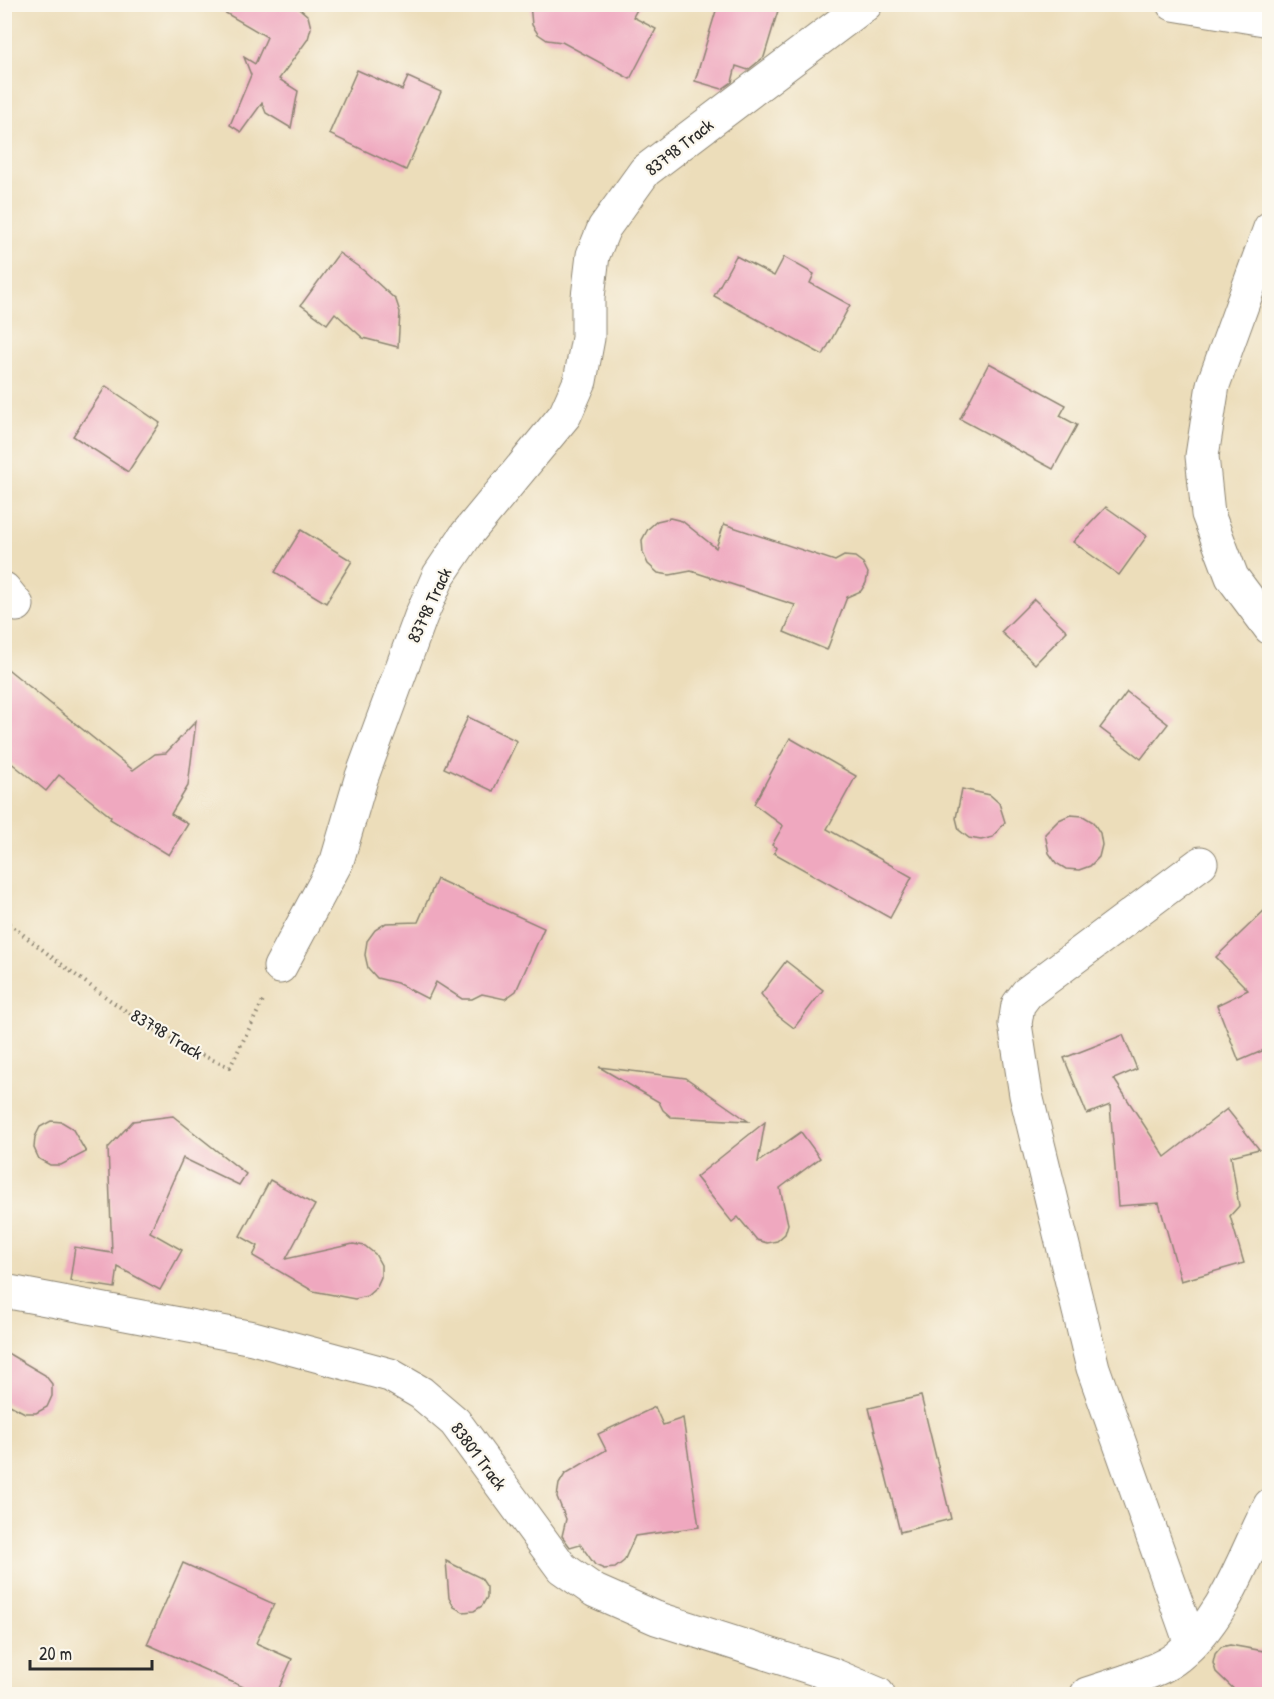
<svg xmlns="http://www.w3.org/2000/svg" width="1274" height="1699" font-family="'Patrick Hand',sans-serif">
<rect width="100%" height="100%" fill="#fbf7ec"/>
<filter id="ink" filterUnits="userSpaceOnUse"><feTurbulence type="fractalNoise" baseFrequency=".0167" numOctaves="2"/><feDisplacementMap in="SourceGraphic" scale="12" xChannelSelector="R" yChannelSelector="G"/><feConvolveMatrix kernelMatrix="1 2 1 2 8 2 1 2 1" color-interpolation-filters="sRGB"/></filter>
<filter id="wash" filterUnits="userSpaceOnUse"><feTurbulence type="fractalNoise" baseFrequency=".008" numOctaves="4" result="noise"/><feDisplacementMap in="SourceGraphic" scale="24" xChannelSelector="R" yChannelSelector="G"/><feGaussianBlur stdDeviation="1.35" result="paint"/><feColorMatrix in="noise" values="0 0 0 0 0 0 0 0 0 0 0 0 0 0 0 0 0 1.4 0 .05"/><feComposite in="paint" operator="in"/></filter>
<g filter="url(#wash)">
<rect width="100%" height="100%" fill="#ecddba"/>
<g id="blocks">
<!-- building -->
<g fill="#efa8bf">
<path d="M210,4H294L308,16L311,28L308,39L279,79L298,91L291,128L266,113L262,103L241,132L230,125L251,75L244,57L255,64L267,37Z"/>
<path d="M530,4H640L633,17L656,29L630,79L562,42L547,40L538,34L532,25Z"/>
<path d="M718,4H780L764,57L748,70L736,66L732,82L722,89L695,81Z"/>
<path d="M357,70L402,90L408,77L441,92L406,170L329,134Z"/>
<path d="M339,253L363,270L396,300L400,312L398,347L363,338L335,313L327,324L301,305Z"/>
<path d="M736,256L774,276L784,257L814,274L810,283L850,305L823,355L714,296Z"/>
<path d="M989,363L1066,405L1060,416L1077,425L1053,469L960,419Z"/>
<path d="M106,386L160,423L128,472L73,436Z"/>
<path d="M1106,507L1147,536L1119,575L1073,542Z"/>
<path d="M670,518L682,521L716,548L724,524L835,561L844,556L855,557L863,563L868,573L866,583L861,591L847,597L827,650L784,632L795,605L691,571L670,575L658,573L648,564L643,553L642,540L648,529L657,521Z"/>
<path d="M301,530L352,561L326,603L275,572Z"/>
<path d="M1034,599L1067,631L1035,664L1001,632Z"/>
<path d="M4,666L133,770L155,754L166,753L196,721L188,786L171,814L188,824L169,855L110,819L111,817L59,775L46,791L4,757Z"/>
<path d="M1127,692L1168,724L1141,759L1100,728Z"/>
<path d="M468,717L517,741L493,791L444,768Z"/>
<path d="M790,738L856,776L827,829L912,877L890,918L774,853L777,848L772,845L783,826L754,804Z"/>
<path d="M962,789L990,795L999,803L1005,822L993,837L981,840L969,838L959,830L956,818Z"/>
<path d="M1070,815L1083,816L1093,822L1100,833L1102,845L1099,857L1090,866L1079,870L1066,869L1056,863L1049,853L1045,834L1059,820Z"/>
<path d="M437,879L544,928L516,991L505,999L482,994L472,999H462L436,982L428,999L397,983L377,978L368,968L365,955L367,941L375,930L386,923L418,922Z"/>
<path d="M1269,906V1048L1239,1061L1217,1005L1248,990L1216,957Z"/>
<path d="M786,961L823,990L794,1028L777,1015L761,994Z"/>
<path d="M1123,1035L1137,1069L1114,1079L1165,1157L1227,1109L1259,1149L1231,1156L1239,1206L1230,1216L1244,1263L1181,1281L1159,1203L1118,1206L1110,1105L1087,1114L1064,1058Z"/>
<path d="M599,1067L686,1078L748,1121L671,1117L663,1110L659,1102Z"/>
<path d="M173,1116L246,1174L239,1185L183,1158L150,1232L182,1250L160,1290L118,1267L115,1288L70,1281L75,1247L112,1253L108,1148L133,1121Z"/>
<path d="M51,1121L62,1122L72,1128L86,1152L61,1165H50L39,1159L34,1148L35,1137L40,1127Z"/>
<path d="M765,1122L758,1162L801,1132L820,1158L780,1188L788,1224L785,1234L777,1241L767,1243L757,1240L738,1217L732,1222L696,1177Z"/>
<path d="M270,1180L315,1205L286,1259L353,1244L365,1246L375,1254L381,1265V1277L376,1288L367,1296L355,1299L313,1291L253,1256L258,1246L240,1236Z"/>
<path d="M4,1351L45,1375L52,1384V1396L47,1407L36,1413H25L4,1402Z"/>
<path d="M921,1396L951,1519L900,1532L869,1408Z"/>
<path d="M655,1407L663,1425L683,1418L699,1527L635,1536L624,1561L615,1568L604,1569L595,1565L580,1544L570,1547L562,1536L566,1519L557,1497L559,1484L565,1474L606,1450L598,1434Z"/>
<path d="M446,1561L481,1578L487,1587V1597L482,1606L474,1611L463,1612L454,1607L449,1598Z"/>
<path d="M183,1563L274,1604L256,1643L292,1659L276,1695H261L147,1644Z"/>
<path d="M1230,1645L1269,1652V1695H1240L1216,1672L1213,1663L1215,1654L1221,1647Z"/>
</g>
</g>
</g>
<g filter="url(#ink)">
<use href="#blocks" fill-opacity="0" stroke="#8c8472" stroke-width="1.5"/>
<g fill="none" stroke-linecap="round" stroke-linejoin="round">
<!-- minor casing -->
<g stroke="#8c8472" stroke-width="35">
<g id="minor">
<path d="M1173,4L1270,20"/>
<path d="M1270,228L1213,385L1202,456L1208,514L1232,577L1270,628"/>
<path d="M4,589L17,605"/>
<path d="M280,967L337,861L361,779L421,616L439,575L466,535L565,415L580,381L588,338V297L593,255L604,228L645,171L866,4"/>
<path d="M4,1291L253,1338L390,1375L421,1393L455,1422L562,1568L595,1591L656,1618L831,1674L878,1694"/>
<path d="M1191,1644L1093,1368L1026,1095L1015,1024L1018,1005L1027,993L1201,863"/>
<path d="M1127,1681C1143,1674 1164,1668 1177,1657C1225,1619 1243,1558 1270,1505"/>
<path d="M1087,1694L1127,1681L1137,1694"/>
</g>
</g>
<!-- path -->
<path stroke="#8c8472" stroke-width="4" stroke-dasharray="1.5 4.5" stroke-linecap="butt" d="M4,920C75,974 147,1035 230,1067L263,1001"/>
<!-- minor -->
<use href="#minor" stroke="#fff" stroke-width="33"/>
</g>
</g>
<g text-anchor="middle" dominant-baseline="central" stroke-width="4.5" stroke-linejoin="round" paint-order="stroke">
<!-- street labels -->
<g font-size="18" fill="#2b2b2b" stroke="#fbf7ec">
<text transform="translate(679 147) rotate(-38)">83798 Track</text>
<text transform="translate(429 605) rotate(-65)">83798 Track</text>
<text transform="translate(167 1034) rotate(31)">83798 Track</text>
<text transform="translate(479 1456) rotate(53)">83801 Track</text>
</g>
</g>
<!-- margin -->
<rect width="1274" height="1699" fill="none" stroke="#fbf7ec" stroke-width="24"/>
<!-- scale -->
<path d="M30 1660v9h122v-9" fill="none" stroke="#2b2b2b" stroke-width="3"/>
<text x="39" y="1660" font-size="18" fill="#2b2b2b" stroke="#fbf7ec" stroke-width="4.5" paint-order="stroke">20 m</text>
</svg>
